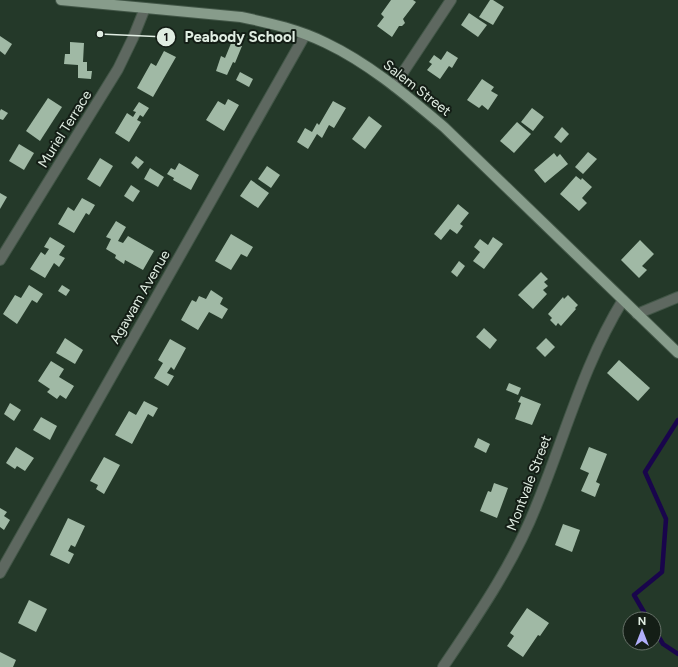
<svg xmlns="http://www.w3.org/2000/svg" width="678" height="667" font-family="Figtree,sans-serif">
<rect width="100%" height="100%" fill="#243929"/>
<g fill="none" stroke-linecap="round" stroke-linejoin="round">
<!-- stream -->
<g stroke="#19054c" stroke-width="4.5">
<path d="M648,619L634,595L662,572L666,519L645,472L678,420"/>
<path d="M654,629L663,644L678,654"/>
</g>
</g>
<!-- building -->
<g fill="#a0b9a5">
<path d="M391,0H413L416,2L403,19L405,23L402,26H399L392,37L377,26L384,17L381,14Z"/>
<path d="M490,0H493L504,7L493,25L479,17Z"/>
<path d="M469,13L487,25L478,37L461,25Z"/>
<path d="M0,36L12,44L5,55L0,51Z"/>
<path d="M232,41L242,46L235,63L233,62L227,75L216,71L221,56L225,58Z"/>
<path d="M70,42L84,43L83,62H87V71H92L91,79L78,78V65L64,64L65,54H70Z"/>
<path d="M164,51L176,57L153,97L137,88L151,63L156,66Z"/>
<path d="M447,51L458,58L452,68L449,66L440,79L427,70L432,64L429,62L434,55L441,60Z"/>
<path d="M240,72L253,79L249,87L236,80Z"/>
<path d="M482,79L494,87L491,91L498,95L488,110L482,105L479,108L467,100Z"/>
<path d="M48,98L62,107L40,141L26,131Z"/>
<path d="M228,99L239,105L224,131L206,120L218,101L225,105Z"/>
<path d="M333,101L346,108L334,128L329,125L322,138L317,134L308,149L297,142L305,128L312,132L317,123L319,125Z"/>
<path d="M139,102L149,108L143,117L140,115L137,120L141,122L129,142L115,133L127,113L133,117L136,112L133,111Z"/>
<path d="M532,108L544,117L533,131L521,122Z"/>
<path d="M1,109L8,113L3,120L0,119V111Z"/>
<path d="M369,116L382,126L365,149L352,139Z"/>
<path d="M517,122L531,134L514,153L500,141Z"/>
<path d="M562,127L569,134L561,143L554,137Z"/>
<path d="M19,144L34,153L24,170L9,161Z"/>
<path d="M588,152L597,159L583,174L575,167Z"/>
<path d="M554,153L557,157L560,154L568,164L545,183L534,170Z"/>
<path d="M136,156L144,162L138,169L131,163Z"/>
<path d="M100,158L113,166L100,187L87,179Z"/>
<path d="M179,163L199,175L191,190L173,180L174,178L167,174L171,168L175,170Z"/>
<path d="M267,166L280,175L271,188L258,179Z"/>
<path d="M150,168L164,177L158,187L144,179Z"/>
<path d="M576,176L581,180L582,178L592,187L582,198L587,203L579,211L560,194Z"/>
<path d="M251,180L269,193L258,208L240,196Z"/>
<path d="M131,185L140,191L133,202L124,196Z"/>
<path d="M0,193L7,197L0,209Z"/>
<path d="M82,198L95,205L89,215L86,213L74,233L58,224L68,207L74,211Z"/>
<path d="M458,204L469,213L460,224L463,226L457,234L450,229L441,240L434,234Z"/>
<path d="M116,221L126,227L118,241L123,243L128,236L154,251L143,270L125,260L124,264L115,258L116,255L106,249L111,239L106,237Z"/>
<path d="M231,234L253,247L247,257L241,254L231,270L215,261Z"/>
<path d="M50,237L65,246L59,255L65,258L59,267L54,263L45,278L30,269L41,252L45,255L49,249L44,247Z"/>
<path d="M493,237L503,244L484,269L473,261L480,252L474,247L480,239L488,245Z"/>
<path d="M640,240L654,254L642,266L647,270L639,278L621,260Z"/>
<path d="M459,261L465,266L457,277L451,272Z"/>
<path d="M541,272L548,279L544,282L548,286L543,290L547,294L533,309L518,295Z"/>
<path d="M29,285L43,294L37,303L32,300L17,324L3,314L15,295L21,298Z"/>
<path d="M62,285L70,290L66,296L58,291Z"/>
<path d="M211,290L223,298L220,304L228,309L222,319L209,312L198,330L181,320L192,300L196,302L199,296L206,299Z"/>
<path d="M568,295L578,305L575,308L576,309L561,326L558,323L556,326L550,320L552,318L548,314L563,297L564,299Z"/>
<path d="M484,328L497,340L490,349L476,337Z"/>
<path d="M65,338L83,350L75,364L56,353Z"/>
<path d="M546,338L555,347L545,357L536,348Z"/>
<path d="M170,339L186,348L174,370L171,367L167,373L174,376L168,386L154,378L163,363L158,360Z"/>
<path d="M619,360L650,388L638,401L607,373Z"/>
<path d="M51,361L64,369L59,377L74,386L66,399L60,395L57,399L47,392L50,389L38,381Z"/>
<path d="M509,383L521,388L518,395L506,390Z"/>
<path d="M521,396L541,404L532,425L515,419L521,403L518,402Z"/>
<path d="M144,401L158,408L153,417L148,414L132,444L115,435L129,411L136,415Z"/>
<path d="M10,403L21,410L14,421L4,414Z"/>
<path d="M41,417L57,426L50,440L33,430Z"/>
<path d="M478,438L490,444L486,453L474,447Z"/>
<path d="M16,447L34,458L25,471L17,466L15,469L6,463Z"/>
<path d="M589,447L607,454L596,482L600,484L595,497L581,491L589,473L580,469Z"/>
<path d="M104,457L120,465L104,494L96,489L98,485L90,481Z"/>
<path d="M494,483L508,488L497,518L480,511L488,491L491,492Z"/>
<path d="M0,508L7,512L4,516L10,520L4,530L0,527Z"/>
<path d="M68,518L85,526L75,547L71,545L68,551L74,554L69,564L50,555Z"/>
<path d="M563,524L580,530L572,552L555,545Z"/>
<path d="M29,600L47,609L36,632L18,623Z"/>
<path d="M527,608L549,623L540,636L538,635L523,657L507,646L514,636L510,633Z"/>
<path d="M0,652L16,660L13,667H0Z"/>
</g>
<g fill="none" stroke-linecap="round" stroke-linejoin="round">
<!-- minor casing -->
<g stroke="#425647" stroke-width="12">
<g id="minor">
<path d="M394,86L451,0"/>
<path d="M0,260L118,69L133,38L145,8"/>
<path d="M637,314L678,297"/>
<path d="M0,573L305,35"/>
<path d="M443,667C478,615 514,563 537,504C565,436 584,363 623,300"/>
</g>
</g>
<!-- major casing -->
<g stroke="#425647" stroke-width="12">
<path id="major" d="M61,0L241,17C270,23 300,30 326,43C370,64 407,96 444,127L678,353"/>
</g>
<!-- minor -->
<use href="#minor" stroke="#5e6860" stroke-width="10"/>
<!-- major -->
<use href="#major" stroke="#879c8b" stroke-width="10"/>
</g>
<g text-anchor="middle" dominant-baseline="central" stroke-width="4" stroke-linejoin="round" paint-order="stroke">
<!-- street labels -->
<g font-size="14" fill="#e0ede2" stroke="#141e16">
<text transform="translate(417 88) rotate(38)">Salem Street</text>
<text transform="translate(65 129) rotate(-58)">Muriel Terrace</text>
<text transform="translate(140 297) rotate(-60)">Agawam Avenue</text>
<text transform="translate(529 483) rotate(-69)">Montvale Street</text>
</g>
</g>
<!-- callouts -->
<path fill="none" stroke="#e0ede2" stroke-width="1.5" d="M100 34L166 37"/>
<g fill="#e0ede2" stroke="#141e16" stroke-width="1.5">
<circle cx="100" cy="34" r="4"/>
<circle cx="166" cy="37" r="10"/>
</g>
<g font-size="12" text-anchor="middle" font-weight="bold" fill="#111">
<text x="166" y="41">1</text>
</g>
<g font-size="15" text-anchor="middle" font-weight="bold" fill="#e0ede2" stroke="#141e16" stroke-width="4" stroke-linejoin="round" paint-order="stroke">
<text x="240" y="42">Peabody School</text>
</g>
<!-- north arrow -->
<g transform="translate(642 631)"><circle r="19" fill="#141e16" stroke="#667168"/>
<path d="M0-3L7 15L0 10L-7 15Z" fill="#b0aefa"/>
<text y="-6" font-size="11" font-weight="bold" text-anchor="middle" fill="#e0ede2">N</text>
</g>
</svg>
